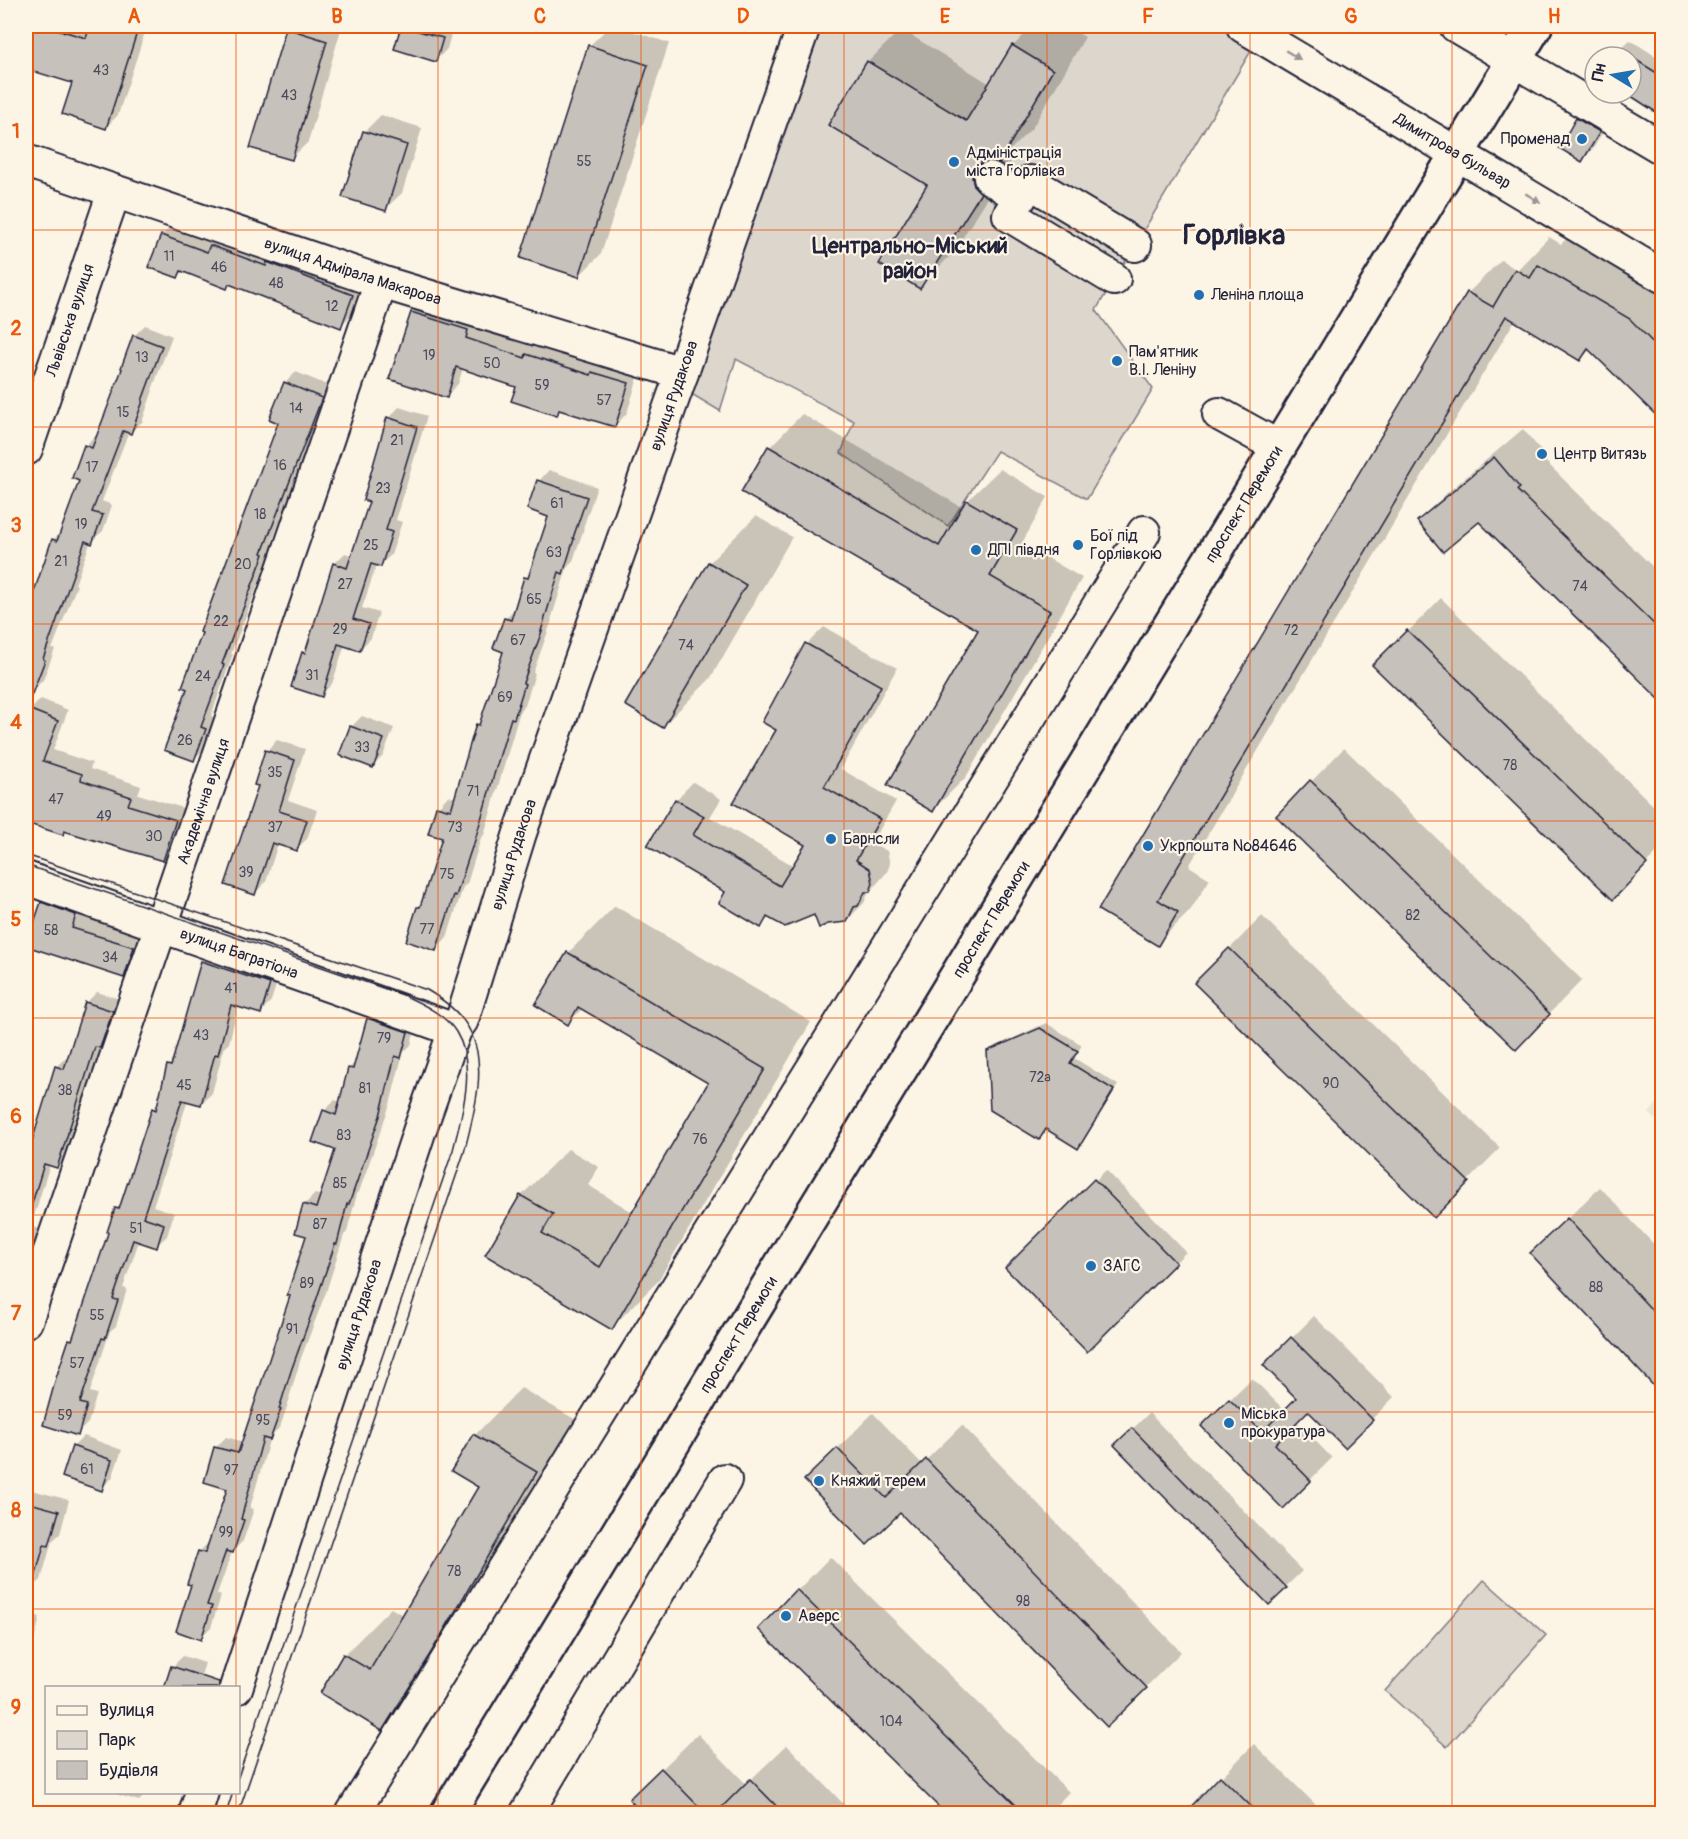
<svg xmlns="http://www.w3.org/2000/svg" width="1688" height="1839" font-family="Pangolin,sans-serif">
<rect width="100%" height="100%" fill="#fcf5e5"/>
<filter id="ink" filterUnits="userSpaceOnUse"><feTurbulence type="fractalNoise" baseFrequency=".0167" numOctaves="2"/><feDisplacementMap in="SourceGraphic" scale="12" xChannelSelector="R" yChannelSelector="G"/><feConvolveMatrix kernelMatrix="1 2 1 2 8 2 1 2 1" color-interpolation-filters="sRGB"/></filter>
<g filter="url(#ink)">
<!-- built -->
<path fill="#ece5d8" d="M1662,1098V1126L1649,1113Z"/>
<!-- green -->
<g fill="#dcd6cc" stroke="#7f7c84" stroke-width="1.5">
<path d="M797,26H1220L1254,46L1096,310L1153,389L1087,499L997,451L948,526L841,453L854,421L736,359L720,411L673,383Z"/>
<path d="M1484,1580L1546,1635L1447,1747L1385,1691Z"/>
</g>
<!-- shadow -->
<g fill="#0003">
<path d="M26,26H147L118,115L106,127L74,82L26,67Z"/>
<path d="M291,26H342L308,142L291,159L287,29Z"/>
<path d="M402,26H447L453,27L447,49L436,60Z"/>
<path d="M610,26H616L669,43L601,254L579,276L589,46Z"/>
<path d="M1033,26H1066L1085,37L1032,128L1007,153L1012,160L952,254L919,287L929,185L868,62L901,29L990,84L1013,46Z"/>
<path d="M1630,40L1662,60V114L1628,93H1631V57H1616L1619,50Z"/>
<path d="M1588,108L1609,121L1593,149L1582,160L1577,119Z"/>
<path d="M381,115L422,128L402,193L385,209L364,132Z"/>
<path d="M173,225L363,284L351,315L340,326L230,283L227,287L183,271L178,276L162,235Z"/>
<path d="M1572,233L1662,287V419L1591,349L1580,359L1515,320L1189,866L1210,879L1190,911L1157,944L1100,910L1468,293L1501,260L1517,270L1549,237L1561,244Z"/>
<path d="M425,300L640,371L627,413L615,426L561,409L556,414L518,386L463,368L458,384L446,396L412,313Z"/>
<path d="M145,325L172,336L152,390H153L142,422L131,432L129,431L102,501L112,505L103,531L91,541L75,584L77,585L52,649H55L43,680L32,691L26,689V625L53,540L62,531L81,480L85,446L96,435L98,436L134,336Z"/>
<path d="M296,372L332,387L272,542L274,543L231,654H233L211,716L216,718L204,749L193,760L166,750L280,422L285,383Z"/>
<path d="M399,407L427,416L396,520L402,522L391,555L380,565L377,564L362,608L379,613L371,638L360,649L345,644L332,684L321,695L304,653L308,649L334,564L345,553L353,556L370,501L389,418Z"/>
<path d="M802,414L963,508L967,501L1000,469L1048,497L1022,543L1082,578L966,777L933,810L980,630L744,492L770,447Z"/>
<path d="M1523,429L1547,458L1545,461L1662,576V700L1479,520L1419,521L1447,493Z"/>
<path d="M549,470L597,487L583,528H584L573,561L567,568L551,620H552L533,673H535L525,706L520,711L484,835L481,838L467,884L463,887L447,938L436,949L419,907L422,904L443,837L438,807L448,796L456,798L478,725L482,721L505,651V619L516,607L526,578L532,571L550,516L539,481Z"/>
<path d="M756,516L792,537L710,679L663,726L709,563Z"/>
<path d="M1441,598L1662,814V847L1612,898L1375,665Z"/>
<path d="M824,627L897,668L841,769L896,801L872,843L887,851L890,864L887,872L868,894L864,903L846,921L828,923L815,913L770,917L761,926L727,891L649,845L676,800L693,782L721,799L710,817L794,866L807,844L778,729L807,644Z"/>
<path d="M41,699L68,710L53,750L92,763L90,769L141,786L138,794L186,809L173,849L163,860L66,830L63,833L26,817V722L30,710Z"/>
<path d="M362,716L394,728L383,756L373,766L341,755L351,727Z"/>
<path d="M277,740L305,749L288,800L317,810L307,839L296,849L278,843L266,882L255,893L260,785L267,751Z"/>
<path d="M1344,748L1582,980L1548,1015L1278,816Z"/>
<path d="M53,892L86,904L82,917L143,936L134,966L123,976L42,903Z"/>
<path d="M615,906L811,1022L658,1281L611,1328L487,1255L521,1196L568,1149L599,1167L588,1185L634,1213L710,1083L583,1008L568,1023V953Z"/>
<path d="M1262,916L1500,1148L1434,1215L1196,983Z"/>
<path d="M213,951L280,973L271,1001L261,1012L238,1006L229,1043L224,1048L212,1093L201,1104L188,1100L153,1206L174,1213L167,1236L156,1246L139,1241L123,1288L127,1289L116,1326L110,1331L90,1392L97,1394L88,1423L77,1434L70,1340L76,1335L116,1209L123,1202L153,1109L159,1103L169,1066L174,1061L202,962Z"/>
<path d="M97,992L123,1000L111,1036L103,1044L68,1156L57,1167L50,1164L31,1226L39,1229L26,1273V1166L56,1067L67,1056L69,1057L86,1003Z"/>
<path d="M379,1008L417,1022L411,1045L403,1053L390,1104L359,1192L357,1194L347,1232L344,1235L326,1292L301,1358L289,1398H290L280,1427L270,1437L250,1508L254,1509L243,1541L232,1552L217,1594L221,1596L211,1627L200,1638L193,1584L189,1583L200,1551L211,1540L229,1488L215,1448L226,1437L244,1442L292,1295L308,1235L304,1205L315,1194L322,1196L337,1149L324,1111L335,1100L340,1102L349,1068L357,1061L368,1019Z"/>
<path d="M1046,1023L1082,1045L1074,1058L1118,1085L1083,1142L1078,1147L1047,1128L1039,1138L989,1052L994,1047Z"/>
<path d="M1106,1170L1186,1252L1087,1350L1007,1268Z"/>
<path d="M1600,1187L1662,1253V1393L1532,1253Z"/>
<path d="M1314,1316L1394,1397L1345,1446L1308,1409L1296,1421L1332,1458L1283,1507L1203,1426L1252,1378L1285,1411L1298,1398L1265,1365Z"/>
<path d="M521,1388L583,1424L429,1682L382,1729L344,1655L391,1608L404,1616L480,1487L453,1471L475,1435Z"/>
<path d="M873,1413L922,1464L962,1425L1181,1652L1146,1687L900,1511L806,1480Z"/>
<path d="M1149,1413L1302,1571L1269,1603L1116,1445Z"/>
<path d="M84,1436L122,1450L112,1478L101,1489L73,1447Z"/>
<path d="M28,1489L69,1500L60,1534L52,1541L41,1580L30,1590L26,1589V1491Z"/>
<path d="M830,1557L1069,1792L1048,1814H948L760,1629Z"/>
<path d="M26,1613L40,1617L33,1645L26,1653Z"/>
<path d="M183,1656L205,1663L197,1688L172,1667Z"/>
<path d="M698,1734L746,1784L787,1745L853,1814H644L631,1799Z"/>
<path d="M1254,1744L1325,1814H1189L1187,1812Z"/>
<path d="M117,1792H148L139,1801L116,1794Z"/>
</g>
<!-- building -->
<g fill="#c6c1bb" stroke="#22223b" stroke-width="1.5">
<path d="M26,26H46L86,38L90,26H139L106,129L62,114L72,83L26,69Z"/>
<path d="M401,26L443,38L436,62L394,49Z"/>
<path d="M286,28L327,41L292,160L250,148Z"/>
<path d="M588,45L648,65L579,277L520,258Z"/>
<path d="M1012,45L1053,70L999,163L991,160L982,162L975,169L972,177L974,186L981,193L920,289L879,264L927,185L828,125L867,61L966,121Z"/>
<path d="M1631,57L1662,76V116L1631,96Z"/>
<path d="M1576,118L1600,132L1582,162L1559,148Z"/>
<path d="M363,131L407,145L386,211L342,197Z"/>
<path d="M161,235L207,252L210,245L266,266L267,262L353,295L341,328L229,284L227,289L181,271L178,278L148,267Z"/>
<path d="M1538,265L1630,319L1662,352V421L1588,349L1580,361L1506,316L1158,900L1178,912L1158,946L1098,910L1467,292L1493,307L1515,269L1530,278Z"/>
<path d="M411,312L468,330L466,338L525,358L526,354L591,375L592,372L629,383L615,427L559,410L557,416L511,401L516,387L456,367L447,398L389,379Z"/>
<path d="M133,335L162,346L142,401H143L131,434L123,431L92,512L103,515L92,544L85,541L43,659L45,660L27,707H26V615L52,539L57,541L79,481L72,478L84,445L92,448L122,369L121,368Z"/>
<path d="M284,382L322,398L262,553L264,554L222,664L224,665L201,727L206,729L194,761L164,750L187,689L182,687L202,633L200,632L278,423L269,419Z"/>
<path d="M387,417L417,427L386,530L392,532L381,567L371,564L353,619L369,624L360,651L338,644L322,697L291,687L302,652L305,653L333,563L347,568L369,502L363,500Z"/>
<path d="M768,446L939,546L966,500L1017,530L990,576L1050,611L933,812L887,785L978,630L741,492Z"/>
<path d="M1494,457L1520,488L1517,490L1662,632V702L1479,522L1443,552L1417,521Z"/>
<path d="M537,480L587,497L573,538L574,539L563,574L559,572L541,631H542L523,683L525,684L514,719L511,718L493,778L473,847H472L456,896L454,895L436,951L406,941L417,907H420L442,838L428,834L436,806L451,810L476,724L479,725L503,652L493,648L504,618L511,620L524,577L528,578L548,517L527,509Z"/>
<path d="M708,562L746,585L663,728L625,705Z"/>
<path d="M1407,630L1647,864L1613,900L1372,665Z"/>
<path d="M805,643L881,686L824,787L880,819L856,860L870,869L873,883L870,892H865L858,906L854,907L847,922L828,924L819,928L814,915L785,927L767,917L761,928L719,903L725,892L647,846L675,799L704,816L693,835L780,886L805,845L733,803L776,730L762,722Z"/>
<path d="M26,708L58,721L43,761L82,774L81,780L131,797L128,805L176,820L163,861L64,831L63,835L26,823Z"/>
<path d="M350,726L384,739L373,768L339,755Z"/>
<path d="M265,750L295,760L279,811L307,820L297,851L272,843L255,895L225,885L258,786L254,785Z"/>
<path d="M1310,780L1550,1014L1516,1050L1276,816Z"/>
<path d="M41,902L76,915L72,928L134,947L124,978L26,946Z"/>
<path d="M1229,948L1469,1182L1434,1218L1194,983Z"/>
<path d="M567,952L765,1069L612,1330L485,1255L520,1195L553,1214L542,1233L600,1267L708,1083L578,1007L568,1025L535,1005Z"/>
<path d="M201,961L270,984L261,1014L231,1005L218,1055L215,1054L201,1105L182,1100L143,1217L164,1224L157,1248L133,1240L113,1299L118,1300L105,1339L102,1338L80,1403L87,1405L78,1436L43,1425L56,1378L69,1339L72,1340L108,1233L107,1232L115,1208L119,1209L152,1108L156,1110L167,1065L171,1066Z"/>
<path d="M85,1002L113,1011L100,1048L95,1047L57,1168L44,1164L30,1210L26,1209V1161L55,1066L64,1069Z"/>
<path d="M367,1018L408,1032L401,1058L395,1056L380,1116L349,1204H347L337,1244H335L315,1304L291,1371L279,1409H281L270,1440L263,1438L241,1519L244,1520L233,1553L226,1551L207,1605L212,1606L201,1640L176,1631L191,1585L187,1584L198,1551L205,1553L227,1489L204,1482L214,1447L238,1453L290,1296L287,1295L306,1236L295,1233L303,1204L316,1208L335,1150L312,1142L323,1110L336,1115L348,1068L353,1069Z"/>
<path d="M1040,1028L1078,1051L1070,1063L1114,1090L1078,1149L1046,1129L1039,1140L990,1110L987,1051Z"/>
<path d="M1094,1179L1176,1263L1087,1352L1005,1268Z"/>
<path d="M1567,1218L1662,1321V1395L1530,1253Z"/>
<path d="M1291,1337L1373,1420L1345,1448L1308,1411L1275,1444L1311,1481L1283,1509L1201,1426L1229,1399L1262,1432L1296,1398L1263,1365Z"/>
<path d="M1132,1428L1287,1588L1269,1605L1114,1445Z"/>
<path d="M473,1434L537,1472L432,1651L382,1731L320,1693L343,1654L370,1670L478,1487L451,1471Z"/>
<path d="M72,1446L112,1460L102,1491L62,1477Z"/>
<path d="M837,1448L886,1498L926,1459L1147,1688L1107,1727L900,1513L867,1545L804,1480Z"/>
<path d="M26,1502L59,1511L49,1546L44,1545L31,1592L26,1591Z"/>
<path d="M796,1589L1025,1814H946L758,1629Z"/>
<path d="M171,1666L219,1682V1688H164Z"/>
<path d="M661,1768L706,1814H642L629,1799Z"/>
<path d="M1220,1776L1259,1814H1184Z"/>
<path d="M750,1779L784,1814H715Z"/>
</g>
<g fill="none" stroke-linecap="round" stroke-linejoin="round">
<!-- minor casing -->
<g stroke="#22223b" stroke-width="36">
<g id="minor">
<path id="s1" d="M1243,26L1662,276"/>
<path d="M1456,26L1662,148"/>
<path id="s2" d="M26,161L381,282L682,373"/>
<path d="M990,178L1020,197"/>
<path d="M1114,279L1009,215L1030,182L1135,245"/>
<path d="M1219,414L1279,447"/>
<path id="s3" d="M26,449L114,192"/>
<path id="s4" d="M26,878L455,1030"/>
<path id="s5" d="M26,1321L381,282"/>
<path id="s6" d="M236,1688L421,1126L455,1030L462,1020L520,833L804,26"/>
<path d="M195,1814L202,1792"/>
<path d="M352,1814L1144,532"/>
<path d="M526,1814L725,1480"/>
</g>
</g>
<!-- major casing -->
<g stroke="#22223b" stroke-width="38">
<g id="major">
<path id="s7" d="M447,1814L1535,26"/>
</g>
</g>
<!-- minor -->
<use href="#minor" stroke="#fcf5e5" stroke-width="32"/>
<!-- major -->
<use href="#major" stroke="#fcf5e5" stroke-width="33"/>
<!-- tram -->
<g stroke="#22223b" stroke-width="1.5">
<path d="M26,855L427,990C444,1000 463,1015 471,1033C488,1069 473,1116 464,1153L238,1814"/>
<path d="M26,865L403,995C421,1003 446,1015 456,1032C477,1066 462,1114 453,1150L238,1777"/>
<path d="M226,1814L233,1792"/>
</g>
</g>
<!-- one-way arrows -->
<defs><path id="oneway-solid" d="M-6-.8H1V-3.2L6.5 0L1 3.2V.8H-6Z" transform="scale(1.5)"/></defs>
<g fill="#9a9698">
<use href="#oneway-solid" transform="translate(1293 55) rotate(31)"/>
<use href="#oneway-solid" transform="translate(1533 198) rotate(31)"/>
</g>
</g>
<!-- grid -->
<path fill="none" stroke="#e8590c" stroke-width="1.5" stroke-opacity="0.55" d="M236,26V1688M438,26V1814M641,26V1814M844,26V1814M1047,26V1814M1250,26V1814M1452,26V1814M26,230H1662M26,427H1662M26,624H1662M26,821H1662M26,1018H1662M26,1215H1662M26,1412H1662M26,1609H1662M236,1792V1814"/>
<!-- markers -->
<g fill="#1f6fb2" stroke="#fcf5e5" stroke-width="2">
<circle cx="1582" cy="139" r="6"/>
<circle cx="954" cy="162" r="6"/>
<circle cx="1199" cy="295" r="6"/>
<circle cx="1117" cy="361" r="6"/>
<circle cx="1542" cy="454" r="6"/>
<circle cx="1078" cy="545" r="6"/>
<circle cx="976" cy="550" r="6"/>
<circle cx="831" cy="839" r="6"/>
<circle cx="1148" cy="846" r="6"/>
<circle cx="1091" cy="1266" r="6"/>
<circle cx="1229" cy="1423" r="6"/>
<circle cx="819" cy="1481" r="6"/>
<circle cx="786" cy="1616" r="6"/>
</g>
<g text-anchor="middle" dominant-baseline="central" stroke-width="4.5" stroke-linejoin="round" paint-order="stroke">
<!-- number labels -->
<g font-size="14" fill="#4b4a5b">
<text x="101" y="70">43</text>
<text x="289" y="95">43</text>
<text x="584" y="161">55</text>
<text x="169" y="256">11</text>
<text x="219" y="267">46</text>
<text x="276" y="283">48</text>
<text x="332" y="306">12</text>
<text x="429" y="355">19</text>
<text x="142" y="357">13</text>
<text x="492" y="363">50</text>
<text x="542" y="385">59</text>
<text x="604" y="400">57</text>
<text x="296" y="408">14</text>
<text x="123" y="412">15</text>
<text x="397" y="440">21</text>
<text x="280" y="465">16</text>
<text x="92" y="467">17</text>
<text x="383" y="488">23</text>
<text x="557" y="503">61</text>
<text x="260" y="514">18</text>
<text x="81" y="524">19</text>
<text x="371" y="545">25</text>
<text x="554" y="552">63</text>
<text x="61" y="561">21</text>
<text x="243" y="564">20</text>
<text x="345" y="584">27</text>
<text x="1580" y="586">74</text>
<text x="534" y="599">65</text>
<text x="221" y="621">22</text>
<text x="340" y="629">29</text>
<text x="1291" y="630">72</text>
<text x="518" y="640">67</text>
<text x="686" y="645">74</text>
<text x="312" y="675">31</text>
<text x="203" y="676">24</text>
<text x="505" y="697">69</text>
<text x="185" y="740">26</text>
<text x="362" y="747">33</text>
<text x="1510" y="765">78</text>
<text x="275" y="772">35</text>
<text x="473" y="791">71</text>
<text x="56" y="799">47</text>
<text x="104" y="816">49</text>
<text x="275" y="827">37</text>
<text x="455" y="827">73</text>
<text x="154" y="836">30</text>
<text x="246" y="872">39</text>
<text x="447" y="874">75</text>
<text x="1413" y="915">82</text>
<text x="427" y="929">77</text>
<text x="51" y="930">58</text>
<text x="110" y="957">34</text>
<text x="231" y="988">41</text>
<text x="201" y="1035">43</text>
<text x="384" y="1038">79</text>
<text x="1040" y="1077">72а</text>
<text x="1331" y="1083">90</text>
<text x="184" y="1085">45</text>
<text x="365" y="1088">81</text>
<text x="65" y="1090">38</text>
<text x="344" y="1135">83</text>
<text x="700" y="1139">76</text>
<text x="340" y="1183">85</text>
<text x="320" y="1224">87</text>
<text x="136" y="1228">51</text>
<text x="307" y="1283">89</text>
<text x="1596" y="1287">88</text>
<text x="97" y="1315">55</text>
<text x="292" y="1329">91</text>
<text x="77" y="1363">57</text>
<text x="65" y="1415">59</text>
<text x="263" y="1420">95</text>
<text x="87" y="1469">61</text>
<text x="231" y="1470">97</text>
<text x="226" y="1532">99</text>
<text x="454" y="1571">78</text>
<text x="1023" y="1601">98</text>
<text x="891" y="1721">104</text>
</g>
<!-- poi labels -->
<g font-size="16" fill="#22223b" stroke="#fcf5e5" text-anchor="start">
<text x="1570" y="139" text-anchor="end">Променад</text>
<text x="966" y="153">Адміністрація<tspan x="966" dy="18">міста Горлівка</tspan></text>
<text x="1211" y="295">Леніна площа</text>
<text x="1129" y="352">Пам'ятник<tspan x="1129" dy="18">В.І. Леніну</tspan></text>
<text x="1554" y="454">Центр Витязь</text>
<text x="1090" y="536">Бої під<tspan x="1090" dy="18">Горлівкою</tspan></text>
<text x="988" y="550">ДПІ півдня</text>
<text x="843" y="839">Барнсли</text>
<text x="1160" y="846">Укрпошта №84646</text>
<text x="1103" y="1266">ЗАГС</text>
<text x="1241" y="1414">Міська<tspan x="1241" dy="18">прокуратура</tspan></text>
<text x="831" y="1481">Княжий терем</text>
<text x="798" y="1616">Аверс</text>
</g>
<!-- street labels -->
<g font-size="16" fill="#22223b" stroke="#fcf5e5">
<text stroke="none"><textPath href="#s1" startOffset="244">Димитрова бульвар</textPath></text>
<text stroke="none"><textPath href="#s2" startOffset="345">вулиця Адмірала Макарова</textPath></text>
<text stroke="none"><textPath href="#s3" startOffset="136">Львівська вулиця</textPath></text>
<text stroke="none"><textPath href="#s6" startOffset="1365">вулиця Рудакова</textPath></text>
<text stroke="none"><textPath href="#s7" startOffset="1533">проспект Перемоги</textPath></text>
<text stroke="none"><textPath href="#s5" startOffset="549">Академічна вулиця</textPath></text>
<text stroke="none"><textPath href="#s6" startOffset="879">вулиця Рудакова</textPath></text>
<text stroke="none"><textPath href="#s7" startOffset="1047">проспект Перемоги</textPath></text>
<text stroke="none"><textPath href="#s4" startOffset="226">вулиця Багратіона</textPath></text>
<text stroke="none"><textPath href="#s6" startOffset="393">вулиця Рудакова</textPath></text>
<text stroke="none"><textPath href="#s7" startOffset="561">проспект Перемоги</textPath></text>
</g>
<!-- district labels -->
<g font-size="22" font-weight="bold" fill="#22223b" stroke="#fcf5e5">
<text x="910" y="246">Центрально-Міський<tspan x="910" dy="25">район</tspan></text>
</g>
<!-- town labels -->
<g font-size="28" font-weight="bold" fill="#22223b" stroke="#fcf5e5">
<text x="1234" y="235">Горлівка</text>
</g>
</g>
<!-- margin -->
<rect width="1688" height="1839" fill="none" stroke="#fcf5e5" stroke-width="66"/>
<!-- legend -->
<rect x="45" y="1686" width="195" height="108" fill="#fcf5e5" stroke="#a5a1a1" stroke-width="1.5"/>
<rect x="57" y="1706" width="30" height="9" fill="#fcf5e5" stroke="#a5a1a1" stroke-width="1.5"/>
<text x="99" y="1716" font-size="18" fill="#22223b">Вулиця</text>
<rect x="57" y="1731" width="30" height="18" fill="#dcd6cc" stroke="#a5a1a1" stroke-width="1.5"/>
<text x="99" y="1746" font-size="18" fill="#22223b">Парк</text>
<rect x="57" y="1761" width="30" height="18" fill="#c6c1bb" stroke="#a5a1a1" stroke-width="1.5"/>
<text x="99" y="1776" font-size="18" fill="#22223b">Будівля</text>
<!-- north arrow -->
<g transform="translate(1613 75) rotate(281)"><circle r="28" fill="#fcf5e5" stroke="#a5a1a1" stroke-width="1.5"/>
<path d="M0-4.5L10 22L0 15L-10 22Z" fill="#1f6fb2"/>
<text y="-9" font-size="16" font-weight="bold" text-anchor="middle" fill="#22223b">Пн</text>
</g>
<rect x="33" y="33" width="1622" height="1773" fill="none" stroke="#e8590c" stroke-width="2"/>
<g font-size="20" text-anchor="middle" font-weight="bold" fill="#e8590c">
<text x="134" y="23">A</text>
<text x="337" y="23">B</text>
<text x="540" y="23">C</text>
<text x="743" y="23">D</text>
<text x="945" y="23">E</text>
<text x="1148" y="23">F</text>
<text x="1351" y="23">G</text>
<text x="1554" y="23">H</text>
<text x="16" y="138">1</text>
<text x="16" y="335">2</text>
<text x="16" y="532">3</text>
<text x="16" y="729">4</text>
<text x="16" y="926">5</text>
<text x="16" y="1123">6</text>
<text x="16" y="1320">7</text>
<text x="16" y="1517">8</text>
<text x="16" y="1714">9</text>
</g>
</svg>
